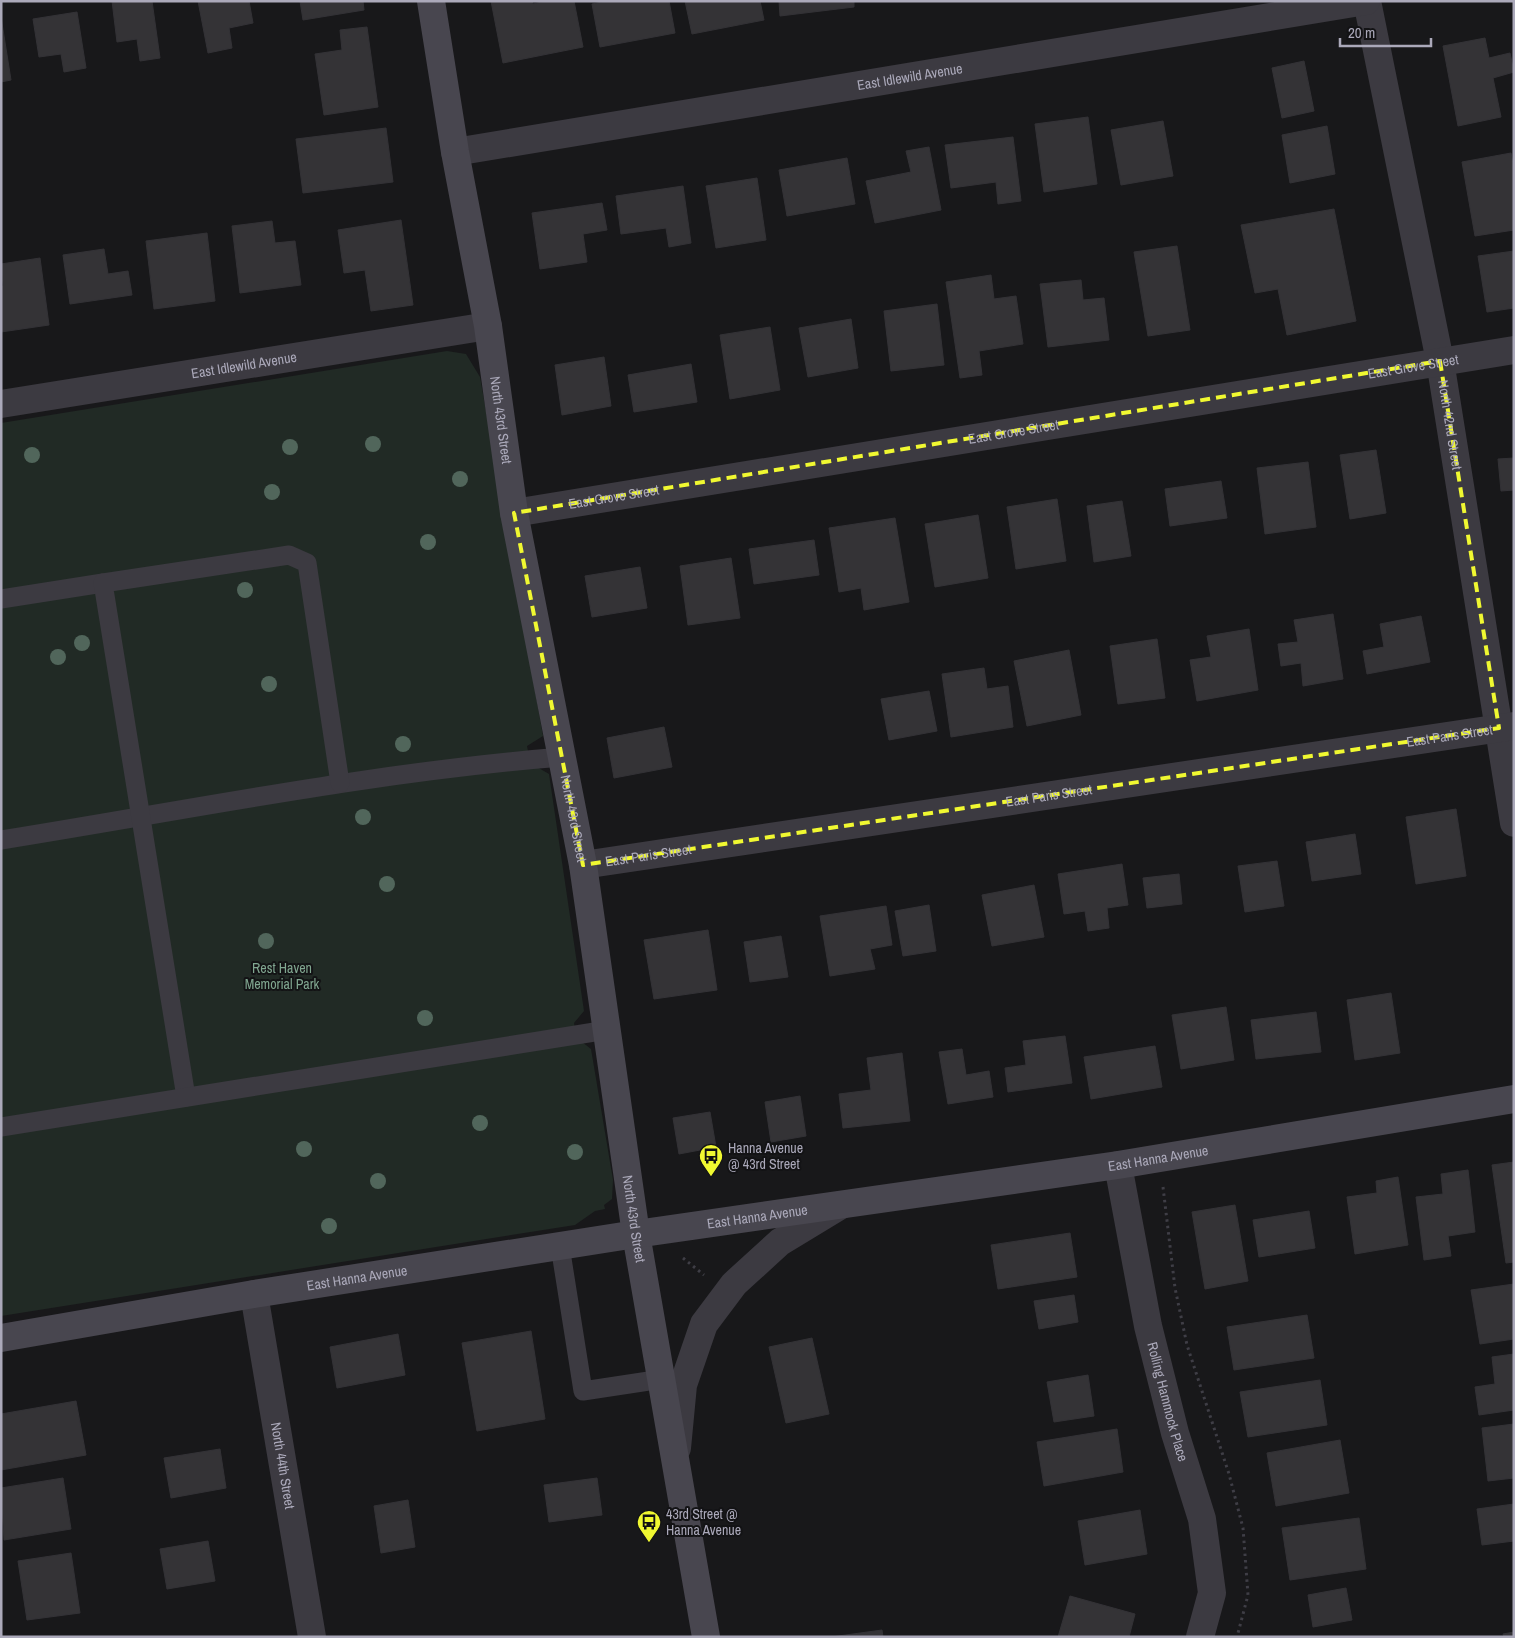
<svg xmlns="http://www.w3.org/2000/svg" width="1515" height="1638" font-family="'Archivo Narrow',sans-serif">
<rect width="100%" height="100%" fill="#18181a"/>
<!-- green -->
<path fill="#212a25" d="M447,351L466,354L480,377L543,736L527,746L531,767H537L549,774L584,1011L574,1023L577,1042H582L591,1049L613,1180L612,1199L604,1205L605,1209L595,1211L575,1225L1,1316V423Z"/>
<!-- building -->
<g fill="#343336" stroke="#333236">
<path d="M112,1H152L160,58L140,61L137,39L117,42Z"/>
<path d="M198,1H249L253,23L229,28L232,48L208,53Z"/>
<path d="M300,1H363L364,10L303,20Z"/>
<path d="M491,1H532L533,4L546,1H574L583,47L503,63Z"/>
<path d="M607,1H669L675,33L600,47L592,4Z"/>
<path d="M685,1H760L764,20L692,34Z"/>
<path d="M779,1H854V7L780,16Z"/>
<path d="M77,12L86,68L64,72L61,54L39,57L33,19Z"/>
<path d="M1,17L11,80L1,82Z"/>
<path d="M367,27L378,107L324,115L315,54L342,50L340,30Z"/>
<path d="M1485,38L1489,58L1510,53L1514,72L1493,78L1501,117L1458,126L1443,46Z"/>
<path d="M1304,61L1314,111L1282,118L1272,68Z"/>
<path d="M1088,117L1097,184L1044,192L1035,124Z"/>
<path d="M1163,121L1173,176L1121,185L1111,130Z"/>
<path d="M1327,126L1335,174L1290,183L1282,135Z"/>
<path d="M386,128L393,182L303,193L296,139Z"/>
<path d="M1013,137L1021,201L998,204L996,182L951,188L945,145Z"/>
<path d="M929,147L941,210L875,223L866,181L911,172L906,151Z"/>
<path d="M1511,153L1514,170V230L1475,236L1462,162Z"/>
<path d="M847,158L855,204L787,216L779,170Z"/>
<path d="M757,178L766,240L716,248L706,186Z"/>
<path d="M683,186L691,243L669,247L666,228L621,234L616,196Z"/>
<path d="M602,203L607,230L583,234L587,262L540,269L532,213Z"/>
<path d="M1334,209L1356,321L1287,335L1278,289L1255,293L1241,225Z"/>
<path d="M401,220L413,305L371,311L365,270L344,273L338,230Z"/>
<path d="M272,221L275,243L295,241L301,285L240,293L232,226Z"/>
<path d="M207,233L215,301L154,309L146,241Z"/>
<path d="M1177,246L1190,330L1148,336L1134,252Z"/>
<path d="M104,249L108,274L128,271L132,295L70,304L63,255Z"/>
<path d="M1514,251V308L1487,312L1478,256Z"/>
<path d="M40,258L49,325L1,332V286H3L1,264Z"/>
<path d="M991,275L994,299L1016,296L1023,344L979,351L982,375L960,378L946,282Z"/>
<path d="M1081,280L1083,300L1104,298L1109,340L1048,347L1040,284Z"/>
<path d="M937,304L944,365L891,371L884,311Z"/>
<path d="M851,319L858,368L808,377L799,328Z"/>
<path d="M770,327L780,390L730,399L720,335Z"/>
<path d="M604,357L611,406L562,415L555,365Z"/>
<path d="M691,364L697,402L634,412L628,375Z"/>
<path d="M1376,450L1386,513L1350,519L1340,455Z"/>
<path d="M1514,458V490L1501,491L1498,459Z"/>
<path d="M1308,462L1316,527L1265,534L1257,468Z"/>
<path d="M1221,481L1227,518L1170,526L1165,489Z"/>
<path d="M1057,499L1066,561L1016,569L1007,507Z"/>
<path d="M1122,501L1131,556L1094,562L1087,506Z"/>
<path d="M978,515L988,578L935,587L925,524Z"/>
<path d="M895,518L909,602L864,610L861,588L839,592L829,528Z"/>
<path d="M814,540L819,575L754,584L749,549Z"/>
<path d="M731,558L740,618L688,625L680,566Z"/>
<path d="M640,567L647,608L592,617L585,576Z"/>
<path d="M1333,614L1343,679L1303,686L1301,663L1281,666L1278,644L1298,642L1294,620Z"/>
<path d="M1421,616L1430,662L1367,674L1363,651L1384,647L1380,624Z"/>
<path d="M1249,629L1258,690L1197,701L1190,660L1211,657L1207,636Z"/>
<path d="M1157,639L1165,698L1118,704L1110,646Z"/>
<path d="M1069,650L1081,715L1027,726L1014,661Z"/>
<path d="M984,668L987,689L1008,686L1013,727L951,737L942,674Z"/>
<path d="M929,691L937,731L889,740L881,699Z"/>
<path d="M664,727L672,767L614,778L607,738Z"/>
<path d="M1456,809L1466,876L1416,884L1406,817Z"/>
<path d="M1355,834L1361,874L1312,881L1306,842Z"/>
<path d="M1277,861L1284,906L1245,912L1238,866Z"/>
<path d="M1122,864L1128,905L1107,908L1109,928L1088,931L1085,911L1064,914L1058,874Z"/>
<path d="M1179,874L1182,904L1147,908L1143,878Z"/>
<path d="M1034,885L1044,937L992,946L982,895Z"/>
<path d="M929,905L936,951L903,956L895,911Z"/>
<path d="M886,906L892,945L870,949L875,969L830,976L820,916Z"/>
<path d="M708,930L717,990L654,999L644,940Z"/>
<path d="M781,936L788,977L750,982L744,942Z"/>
<path d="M1391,993L1400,1053L1355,1060L1347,1000Z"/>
<path d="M1226,1007L1234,1060L1181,1069L1172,1015Z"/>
<path d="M1316,1012L1321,1052L1256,1059L1251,1020Z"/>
<path d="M1065,1036L1072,1083L1008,1092L1005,1068L1026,1065L1023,1041Z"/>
<path d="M1155,1046L1162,1087L1091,1099L1084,1057Z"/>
<path d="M962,1049L966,1075L989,1071L993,1097L948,1104L939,1052Z"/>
<path d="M902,1053L910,1121L843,1128L839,1094L871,1090L867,1058Z"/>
<path d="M800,1096L806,1136L771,1142L765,1102Z"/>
<path d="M710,1112L716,1147L679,1154L673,1118Z"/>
<path d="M1514,1162V1262L1506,1263L1492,1165Z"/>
<path d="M1468,1170L1475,1232L1448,1236L1451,1256L1424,1260L1416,1197L1443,1194L1441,1174Z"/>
<path d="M1398,1177L1408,1245L1355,1254L1347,1197L1377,1193L1376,1181Z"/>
<path d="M1235,1205L1248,1281L1205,1289L1192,1212Z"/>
<path d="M1309,1211L1315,1248L1259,1257L1253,1220Z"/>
<path d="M1070,1233L1077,1277L998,1289L991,1245Z"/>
<path d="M1514,1284V1339L1480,1344L1471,1290Z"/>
<path d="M1074,1295L1078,1322L1039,1329L1034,1301Z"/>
<path d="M1307,1315L1314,1358L1234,1370L1227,1327Z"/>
<path d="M531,1331L545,1419L477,1431L462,1343Z"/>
<path d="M398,1334L405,1375L337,1388L330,1347Z"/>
<path d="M812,1338L829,1414L786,1423L769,1347Z"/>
<path d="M1514,1354V1410L1479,1415L1475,1387L1495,1384L1492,1357Z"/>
<path d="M1088,1375L1094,1416L1054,1422L1047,1382Z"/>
<path d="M1320,1380L1327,1425L1248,1437L1240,1392Z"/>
<path d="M76,1401L86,1455L1,1470V1414Z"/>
<path d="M1514,1424V1478L1488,1481L1482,1428Z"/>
<path d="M1117,1429L1123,1472L1044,1486L1037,1442Z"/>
<path d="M1340,1440L1349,1493L1276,1506L1267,1453Z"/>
<path d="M220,1449L226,1488L171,1498L164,1458Z"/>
<path d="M63,1478L71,1529L4,1540L1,1488Z"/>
<path d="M597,1478L602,1515L549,1522L544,1485Z"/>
<path d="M408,1500L415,1547L381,1553L374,1506Z"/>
<path d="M1514,1504V1541L1482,1545L1477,1509Z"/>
<path d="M1140,1510L1147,1554L1085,1565L1078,1521Z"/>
<path d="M1359,1518L1366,1569L1290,1580L1282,1528Z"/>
<path d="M208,1541L215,1581L167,1589L160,1549Z"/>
<path d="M71,1553L80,1613L27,1620L18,1561Z"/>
<path d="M1346,1588L1352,1620L1313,1627L1308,1595Z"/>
<path d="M1070,1596L1135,1614L1129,1637H1058Z"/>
<path d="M882,1630L883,1637H831Z"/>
<path d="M1514,1632V1637H1504L1503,1634Z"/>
</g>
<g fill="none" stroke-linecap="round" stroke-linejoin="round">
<!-- path -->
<g stroke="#3f3e46" stroke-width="3" stroke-dasharray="2.5 4" stroke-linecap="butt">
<path d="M1163,1187L1175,1288L1187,1345L1229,1474L1243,1528L1248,1595L1237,1637"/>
<path d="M683,1258L704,1275"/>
</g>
<!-- lane -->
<g stroke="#3c3a41" stroke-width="19">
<path d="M1,599L103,583"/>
<path d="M1,840C188,810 374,772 562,757"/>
<path d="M186,1097L103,583L289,555L307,563L340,783"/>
<path d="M1,1127L607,1030"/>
<path d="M560,1246L583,1391L662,1379"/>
</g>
<!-- street -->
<g stroke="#3c3a41" stroke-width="28">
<path id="s1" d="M1367,1L1440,361L1514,823"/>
<path id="s2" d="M455,152L1366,1"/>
<path id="s3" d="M1,404L488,326"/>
<path id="s4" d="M514,513L1514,350"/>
<path id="s5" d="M583,865L1514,726"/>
<path id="s6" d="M1118,1165L1148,1326L1175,1433L1202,1519L1212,1593L1200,1637"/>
<path id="s7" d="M254,1294L312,1637"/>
<path d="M677,1448L683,1385L704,1324L734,1284L780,1242L841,1205"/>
</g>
<!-- secondary -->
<g stroke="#48464f" stroke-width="28">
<path id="s8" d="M431,1L455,152L488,326L514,513L583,865L636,1234L706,1637"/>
<path id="s9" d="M1,1338L254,1294L636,1234L1118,1165L1514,1099"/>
</g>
</g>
<!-- trees -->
<g fill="#51665b">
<circle cx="373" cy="444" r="8"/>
<circle cx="290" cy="447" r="8"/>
<circle cx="32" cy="455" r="8"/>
<circle cx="460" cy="479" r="8"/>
<circle cx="272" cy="492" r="8"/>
<circle cx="428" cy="542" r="8"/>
<circle cx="245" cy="590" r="8"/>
<circle cx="82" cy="643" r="8"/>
<circle cx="58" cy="657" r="8"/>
<circle cx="269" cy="684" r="8"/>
<circle cx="403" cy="744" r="8"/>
<circle cx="363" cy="817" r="8"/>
<circle cx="387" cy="884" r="8"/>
<circle cx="266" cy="941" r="8"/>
<circle cx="425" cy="1018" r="8"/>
<circle cx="480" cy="1123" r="8"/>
<circle cx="304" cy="1149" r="8"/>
<circle cx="575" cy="1152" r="8"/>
<circle cx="378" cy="1181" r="8"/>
<circle cx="329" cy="1226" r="8"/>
</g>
<!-- marked area -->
<path fill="none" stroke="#f0f831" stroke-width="4" stroke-dasharray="10 6" stroke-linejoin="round" d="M1440,361L1499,728L583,865L514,513Z"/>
<!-- icons -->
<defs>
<g id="bus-pin" transform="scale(1.25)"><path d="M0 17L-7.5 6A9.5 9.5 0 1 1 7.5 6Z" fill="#f0f831" stroke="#131315"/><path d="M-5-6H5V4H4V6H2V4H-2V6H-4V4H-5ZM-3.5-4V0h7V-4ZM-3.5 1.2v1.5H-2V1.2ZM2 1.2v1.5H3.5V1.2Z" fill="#111"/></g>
</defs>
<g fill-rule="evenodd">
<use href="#bus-pin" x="711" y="1156"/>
<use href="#bus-pin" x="649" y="1522"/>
</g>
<g text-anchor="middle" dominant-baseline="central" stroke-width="4" stroke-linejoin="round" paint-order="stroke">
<!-- street labels -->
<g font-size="14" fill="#aba9ba" stroke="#131315">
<text stroke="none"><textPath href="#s2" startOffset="461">East Idlewild Avenue</textPath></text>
<text stroke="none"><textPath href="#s3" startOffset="246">East Idlewild Avenue</textPath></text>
<text stroke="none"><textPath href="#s4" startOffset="911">East Grove Street</textPath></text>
<text stroke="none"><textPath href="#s8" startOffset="425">North 43rd Street</textPath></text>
<text stroke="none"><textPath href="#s1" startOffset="432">North 42nd Street</textPath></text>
<text stroke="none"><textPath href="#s4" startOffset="506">East Grove Street</textPath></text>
<text stroke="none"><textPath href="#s4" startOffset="101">East Grove Street</textPath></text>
<text stroke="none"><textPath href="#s5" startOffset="876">East Paris Street</textPath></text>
<text stroke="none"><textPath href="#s5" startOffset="471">East Paris Street</textPath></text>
<text stroke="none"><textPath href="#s8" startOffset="830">North 43rd Street</textPath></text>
<text stroke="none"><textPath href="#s5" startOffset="66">East Paris Street</textPath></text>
<text stroke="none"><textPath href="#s9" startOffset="1171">East Hanna Avenue</textPath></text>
<text stroke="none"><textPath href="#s9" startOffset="766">East Hanna Avenue</textPath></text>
<text stroke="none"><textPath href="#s8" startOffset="1235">North 43rd Street</textPath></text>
<text stroke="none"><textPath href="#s9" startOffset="361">East Hanna Avenue</textPath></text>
<text stroke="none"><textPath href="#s6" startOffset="242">Rolling Hammock Place</textPath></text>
<text stroke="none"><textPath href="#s7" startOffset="174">North 44th Street</textPath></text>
</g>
<!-- park labels -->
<g font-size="14" fill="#80a690" stroke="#131315">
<text x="282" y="968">Rest Haven<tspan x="282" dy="16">Memorial Park</tspan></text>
</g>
<!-- poi labels -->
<g font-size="14" fill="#aba9ba" stroke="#131315" text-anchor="start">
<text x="728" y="1148">Hanna Avenue<tspan x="728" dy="16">@ 43rd Street</tspan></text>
<text x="666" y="1514">43rd Street @<tspan x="666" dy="16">Hanna Avenue</tspan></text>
</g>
</g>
<!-- border -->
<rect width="1515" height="1638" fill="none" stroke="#aba9ba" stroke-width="5"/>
<!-- scale -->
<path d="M1340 38v8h91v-8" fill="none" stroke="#aba9ba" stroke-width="2.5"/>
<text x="1348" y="38" font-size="15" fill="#aba9ba" stroke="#131315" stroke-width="4" paint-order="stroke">20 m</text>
</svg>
